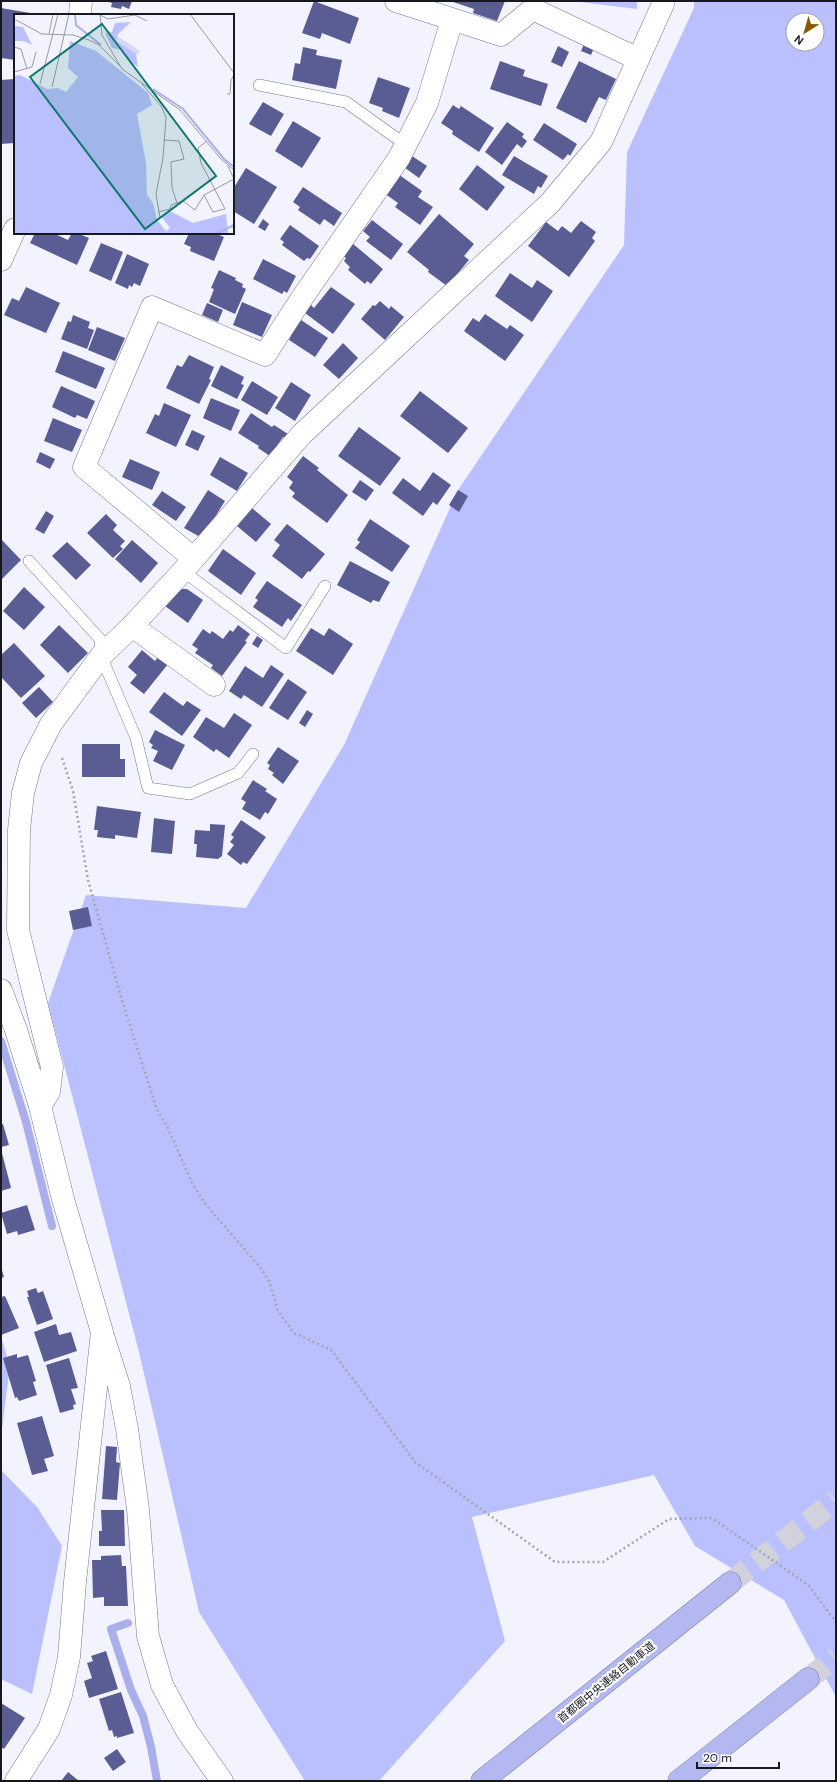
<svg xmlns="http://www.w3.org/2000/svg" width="837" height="1782" font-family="'DM Sans','Noto Sans JP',sans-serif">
<rect width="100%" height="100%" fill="#f2f3fe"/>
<!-- forest -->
<g fill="#bac0fe" fill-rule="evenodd">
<path d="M572,1H637V9Z"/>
<path d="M694,1H836V1697L784,1600L695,1546L654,1475L472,1517L505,1641L379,1781H305L199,1612L139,1352L48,1003L86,895L246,908L344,745L458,490L624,245L627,152L694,8ZM793,20H817V44H793Z"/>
<path d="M1,1337L10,1366L1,1436Z"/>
<path d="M1,1470L37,1507L62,1546L32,1694L1,1679Z"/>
</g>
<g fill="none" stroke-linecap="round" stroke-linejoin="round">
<!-- stream -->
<g stroke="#aaafec" stroke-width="8">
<path d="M1,1041L26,1122L52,1226"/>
<path d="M128,1623L111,1629L131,1690L143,1716L151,1747L157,1781"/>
</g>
</g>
<!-- building -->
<g fill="#5a5d94">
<path d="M106,1H132L129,9L122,6L121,9L111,7L112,3Z"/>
<path d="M314,1L359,18L350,44L322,33L320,39L302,33Z"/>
<path d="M450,1H505L497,21L473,13L474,9Z"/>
<path d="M1,8L36,14L15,15V60L1,58Z"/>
<path d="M584,44L594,48L591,55L581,51Z"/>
<path d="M558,46L569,52L562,67L551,62Z"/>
<path d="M303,47L317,50L316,55L342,60L336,89L292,80L295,63L300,64Z"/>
<path d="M500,61L525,70L523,76L548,84L541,106L490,89Z"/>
<path d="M579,61L616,79L606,100L599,97L586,123L556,108Z"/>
<path d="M378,77L410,88L399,118L382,111L383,108L369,103Z"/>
<path d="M15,79V143L1,144V80Z"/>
<path d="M263,102L284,114L271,136L249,124Z"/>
<path d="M453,105L459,109L461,106L494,128L479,152L452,134L453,131L441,123Z"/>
<path d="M293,121L321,138L302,168L275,151Z"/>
<path d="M507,122L524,134L522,137L527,141L522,148L517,144L502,165L485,152Z"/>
<path d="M544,123L577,144L570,156L568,154L563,160L533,140Z"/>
<path d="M409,154L427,166L419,178L401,165Z"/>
<path d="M514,156L548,176L541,188L538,186L534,194L502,175Z"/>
<path d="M477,165L505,187L487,211L459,189Z"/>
<path d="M246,168L277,187L254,224L233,211V189Z"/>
<path d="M398,174L422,191L418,197L433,207L420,225L395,207L398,203L384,193Z"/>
<path d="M303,187L342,213L334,226L324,219L320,225L298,210L300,207L293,202Z"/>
<path d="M439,214L474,244L464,256L469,260L447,286L428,272L429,270L407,252Z"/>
<path d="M263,219L269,224L265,231L258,227Z"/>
<path d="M372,220L403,244L391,260L366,241L370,237L363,231Z"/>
<path d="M581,221L596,232L592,238L595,241L569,277L528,246L546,222L558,231L562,226L571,233Z"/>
<path d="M290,225L319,246L310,259L307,258L304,261L282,245L284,242L280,239Z"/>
<path d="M35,233H53L68,240L72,233H77L89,238L77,265L30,243Z"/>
<path d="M189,233H214L224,237L214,261L190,251L191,247L184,244Z"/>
<path d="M101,243L123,252L111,281L89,271Z"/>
<path d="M352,243L383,269L371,284L367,281L365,284L348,270L350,267L344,261L346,258L342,255Z"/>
<path d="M127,254L149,264L140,286L134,283L132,287L129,285L128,289L115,283Z"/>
<path d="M263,259L296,276L287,293L284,291L282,294L253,279Z"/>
<path d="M219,270L236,278L235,280L243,284L242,287L246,289L235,314L209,302L214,289L211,288Z"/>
<path d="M510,273L532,288L537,280L553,291L532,322L495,296Z"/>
<path d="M26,287L60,303L46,333L4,315L12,298L19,301Z"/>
<path d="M331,287L355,304L333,334L305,313L311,305L314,308Z"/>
<path d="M380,301L389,309L391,306L404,317L385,340L361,319L373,305L375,306Z"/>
<path d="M242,302L272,315L262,337L233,325Z"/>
<path d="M207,303L223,310L218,322L202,315Z"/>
<path d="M485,314L507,329L510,325L524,335L505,361L464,331L473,318L479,322Z"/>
<path d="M73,315L90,322L88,328L94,330L87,349L61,339L68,321L71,322Z"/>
<path d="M298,318L328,338L315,357L289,340L291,336L287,334Z"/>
<path d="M97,327L125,338L115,361L88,350Z"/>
<path d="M343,343L358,358L339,379L323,365Z"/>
<path d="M63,351L105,368L96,389L55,372Z"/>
<path d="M189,355L214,367L209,379L211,380L199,404L166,388L177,365L182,367Z"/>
<path d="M221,365L244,377L241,384L244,385L237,399L211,386Z"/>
<path d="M252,381L278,397L267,415L241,400Z"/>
<path d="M291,382L311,395L295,421L275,408Z"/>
<path d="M61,386L95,401L87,419L77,415L75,418L52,407Z"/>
<path d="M420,391L468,428L448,453L400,416Z"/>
<path d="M211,398L240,410L231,431L203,418Z"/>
<path d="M164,403L191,415L176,447L146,433L155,414L159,416Z"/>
<path d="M251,413L272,427L274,425L288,434L285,438L283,437L270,456L258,448L259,446L238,433Z"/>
<path d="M53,418L82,430L72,452L44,441Z"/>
<path d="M359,427L401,458L380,486L338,456Z"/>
<path d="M192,430L205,436L198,451L185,445Z"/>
<path d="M40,452L55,459L50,469L36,462Z"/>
<path d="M303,456L319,468L317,470L348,495L327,523L292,497L295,493L289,488L293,482L287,477Z"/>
<path d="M220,457L248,473L237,491L210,475Z"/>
<path d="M130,459L160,472L152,490L122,477Z"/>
<path d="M433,472L451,485L437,505L433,502L423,516L392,493L403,478L420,491Z"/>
<path d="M360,480L374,490L366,501L352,492Z"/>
<path d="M208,490L225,501L202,538L184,528Z"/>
<path d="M458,490L468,496L459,512L449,505Z"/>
<path d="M162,491L186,507L176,521L152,505Z"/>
<path d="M252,508L271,524L256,542L237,526Z"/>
<path d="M46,511L54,516L44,534L35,529Z"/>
<path d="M106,514L117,525L113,530L125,541L120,546L123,549L113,558L87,533Z"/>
<path d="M370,519L410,546L392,572L355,548L360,542L357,540Z"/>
<path d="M287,524L325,554L310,572L308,571L302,579L272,556L280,545L274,540Z"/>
<path d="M1,539L21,560L1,580Z"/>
<path d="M132,540L158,563L141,583L115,559Z"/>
<path d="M67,542L91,565L76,580L52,556Z"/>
<path d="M223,549L256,573L241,595L208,571Z"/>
<path d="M350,561L390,582L379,602L373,600L371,603L337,585Z"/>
<path d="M267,581L302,605L291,621L288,618L282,627L253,607L258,600L255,598Z"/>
<path d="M24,587L45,607L24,630L3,611Z"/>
<path d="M180,589H187L203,600L188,623L165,606Z"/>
<path d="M59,625L88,653L68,673L40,645Z"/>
<path d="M238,625L250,634L245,641L247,642L222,676L211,668L213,665L195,653L198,649L192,645L203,629L210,634L212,631L223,639L230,630L233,632Z"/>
<path d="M311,628L324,636L329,628L353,644L333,675L296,651Z"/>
<path d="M257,636L263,640L258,648L252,644Z"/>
<path d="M14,643L45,676L21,698L1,677V655Z"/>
<path d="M142,650L155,661L158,657L168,664L144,694L130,683L137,675L128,667Z"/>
<path d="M271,665L284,674L262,707L244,695L241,699L229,691L245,666L263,678Z"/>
<path d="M288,679L307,692L288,720L269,708Z"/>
<path d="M39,687L53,702L36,718L22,703Z"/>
<path d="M164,692L183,706L187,701L201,710L182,736L149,712Z"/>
<path d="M307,710L313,714L305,727L299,723Z"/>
<path d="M234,713L252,725L229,758L216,749L214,752L193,737L206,717L224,728Z"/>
<path d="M155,730L185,745L172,770L153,761L158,751L151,748L153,745L149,742Z"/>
<path d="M82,744H120V759H125V777H82Z"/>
<path d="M278,747L299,761L283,784L272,775L274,773L268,769L270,765L267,763Z"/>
<path d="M253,780L267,789L265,791L277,799L268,814L265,812L260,820L242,809L246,802L241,799Z"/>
<path d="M97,806L141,812L137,838L115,835V839L97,837L98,830H94Z"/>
<path d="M154,818L175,821L172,854L151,852Z"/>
<path d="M241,820L266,837L247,864L243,862L241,865L227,854L234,845L230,842L234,837L231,835Z"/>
<path d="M210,824L225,825L222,856L218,859L196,857L197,844H194L195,830L210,831Z"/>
<path d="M88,907L92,926L73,930L69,911Z"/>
<path d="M1,1124H3L9,1145L1,1147Z"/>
<path d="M1,1153H2L11,1188L1,1191Z"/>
<path d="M27,1205L35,1230L18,1235L17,1231L7,1234L1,1213Z"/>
<path d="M1,1267L4,1277L1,1278Z"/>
<path d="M36,1288L38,1293L43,1291L53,1319L37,1325L27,1297H29L27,1291Z"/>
<path d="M5,1296L19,1328L1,1335V1297Z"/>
<path d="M56,1324L59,1335L71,1332L77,1351L44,1362L34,1332Z"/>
<path d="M17,1354V1358L28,1355L36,1381L33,1382L37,1395L19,1401L17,1397L15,1398L3,1358Z"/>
<path d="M69,1358L78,1388L71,1389L76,1404L73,1405L74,1409L60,1413L46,1365Z"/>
<path d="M42,1416L54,1456L44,1459L48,1471L32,1475L17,1423Z"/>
<path d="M106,1446L117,1447L116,1462L120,1463L117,1500L102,1499Z"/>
<path d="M101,1510H124L125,1546H99V1531H102Z"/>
<path d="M121,1555L122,1566H126L128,1606H104V1597L93,1598L92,1560H101V1556Z"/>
<path d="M106,1651L118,1689L89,1698L84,1681L92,1678L87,1663L93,1661L91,1656Z"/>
<path d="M121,1692L134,1733L117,1738V1736L114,1737L112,1730L109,1731L99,1699Z"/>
<path d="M1,1703L25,1718L4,1749L1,1747Z"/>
<path d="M117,1749L126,1762L113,1771L104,1758Z"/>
<path d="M68,1772L79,1781H61Z"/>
</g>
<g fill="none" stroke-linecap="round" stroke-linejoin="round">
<!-- motorway-tunnel -->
<g stroke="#d1d2dc" stroke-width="22" stroke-dasharray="22 11" stroke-linecap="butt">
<path d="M730,1583L836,1500"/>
<path d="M808,1679L836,1657"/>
</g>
<!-- service casing -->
<g stroke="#777888" stroke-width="12">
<g id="service">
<path d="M259,85L346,102L406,145"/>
<path d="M29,561L100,639L101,656L136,738L148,788L190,794L238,773L253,754"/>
<path d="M183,571L286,648L325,586"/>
</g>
</g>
<!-- minor casing -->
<g stroke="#777888" stroke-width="23">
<g id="minor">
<path d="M396,1L501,35L533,9L638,59"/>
<path d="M80,15L81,1"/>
<path d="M1,260L15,229"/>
<path d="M193,558L84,467L152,307L265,355L302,298L399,158L427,103L452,20"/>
<path d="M132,626L214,685"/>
<path d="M1,990L16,1030L40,1106L63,1199L102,1332L75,1582L69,1657L61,1695L49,1729L16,1781"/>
<path d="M40,1106L49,1092L52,1067L18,930L19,830L23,793L31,763L51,724L101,656L132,626L183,571L302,434L550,203L601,142L663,4"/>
<path d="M104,1339L119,1386L127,1429L138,1509L148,1636L162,1685L187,1731L222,1781"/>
</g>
</g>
<!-- motorway casing -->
<g stroke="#7c81a6" stroke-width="23">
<g id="motorway">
<path d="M482,1781L730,1583"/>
<path d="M679,1781L808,1679"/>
</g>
</g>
<!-- path -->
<path stroke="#a3a4ad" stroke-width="2.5" stroke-dasharray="2 3" stroke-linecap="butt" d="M62,758L73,791L88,880L121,997L157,1110L167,1126L193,1185L206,1205L260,1267L269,1281L278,1311L294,1333L331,1350L415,1462L555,1562H603L669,1519L712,1518L808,1585L836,1622"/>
<!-- service -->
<use href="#service" stroke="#fff" stroke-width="11"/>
<!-- minor -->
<use href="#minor" stroke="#fff" stroke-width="22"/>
<!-- motorway -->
<use href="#motorway" stroke="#b3b9f0" stroke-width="22"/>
</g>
<g text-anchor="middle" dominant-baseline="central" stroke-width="4" stroke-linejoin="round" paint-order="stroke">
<!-- street labels -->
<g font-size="11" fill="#17181e" stroke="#fff">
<text transform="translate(606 1682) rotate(-39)">首都圏中央連絡自動車道</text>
</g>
</g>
<!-- overview -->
<g transform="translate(14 14)">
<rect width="220" height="220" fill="#f2f3fe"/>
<path d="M103,22L126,37L121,43L101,27Z" fill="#d5d8f7"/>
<path d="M117,8L104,20L102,27L122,40L124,53L114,46L108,36L98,34L91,19L98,18L101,9ZM0,12L9,13L18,31L10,27H0ZM56,27L82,37L134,79L138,91L123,100L132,149L133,181L139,189L143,206L152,217L156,214L147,202L156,197L179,209L212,200L214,219L0,220V62L6,61L33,75L44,74L52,78L64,63L54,54Z" fill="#bac0fe"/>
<path fill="none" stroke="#aaafec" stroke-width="2" d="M61,0L62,11L87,31M139,75L169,95L210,145L220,153M202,220L220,211"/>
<path fill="none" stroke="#9a9ba4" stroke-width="1" d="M86,0L88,21L108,55L166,96L207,145L220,156M176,0L220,59M86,1L94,5L121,1L133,7M0,5L28,20L59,21L75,26L85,31L107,53M35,20L39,0M0,33L7,35L13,55M0,58L18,53L22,38M26,70L44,0M128,70L147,92L152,103L149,144L142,180L146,204M38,73L55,0M213,80H216L217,66L220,61M150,126L165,127L170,145L157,148L158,174L163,189M214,152L220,165M190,181L199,198L211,195L187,149L184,134L193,127M144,198L156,195L157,191L169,187L181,196L190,181L220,165"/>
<path fill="#0f766e" fill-opacity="0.15" stroke="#0f766e" stroke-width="2" d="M88,10L202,162L131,215L16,63Z"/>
<rect width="220" height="220" fill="none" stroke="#17181e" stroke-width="2"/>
</g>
<!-- border -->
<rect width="837" height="1782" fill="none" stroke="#17181e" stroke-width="4"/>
<!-- north arrow -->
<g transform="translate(805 32) rotate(217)"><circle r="19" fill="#ffffff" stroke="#a2a3a5"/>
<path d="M0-3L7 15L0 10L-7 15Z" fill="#8b5803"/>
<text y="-6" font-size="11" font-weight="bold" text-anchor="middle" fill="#17181e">N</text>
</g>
<!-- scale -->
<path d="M697 1762v6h82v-6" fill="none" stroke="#17181e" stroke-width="2"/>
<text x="703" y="1762" font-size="12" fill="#17181e" stroke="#ffffff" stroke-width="3" paint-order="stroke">20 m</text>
</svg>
